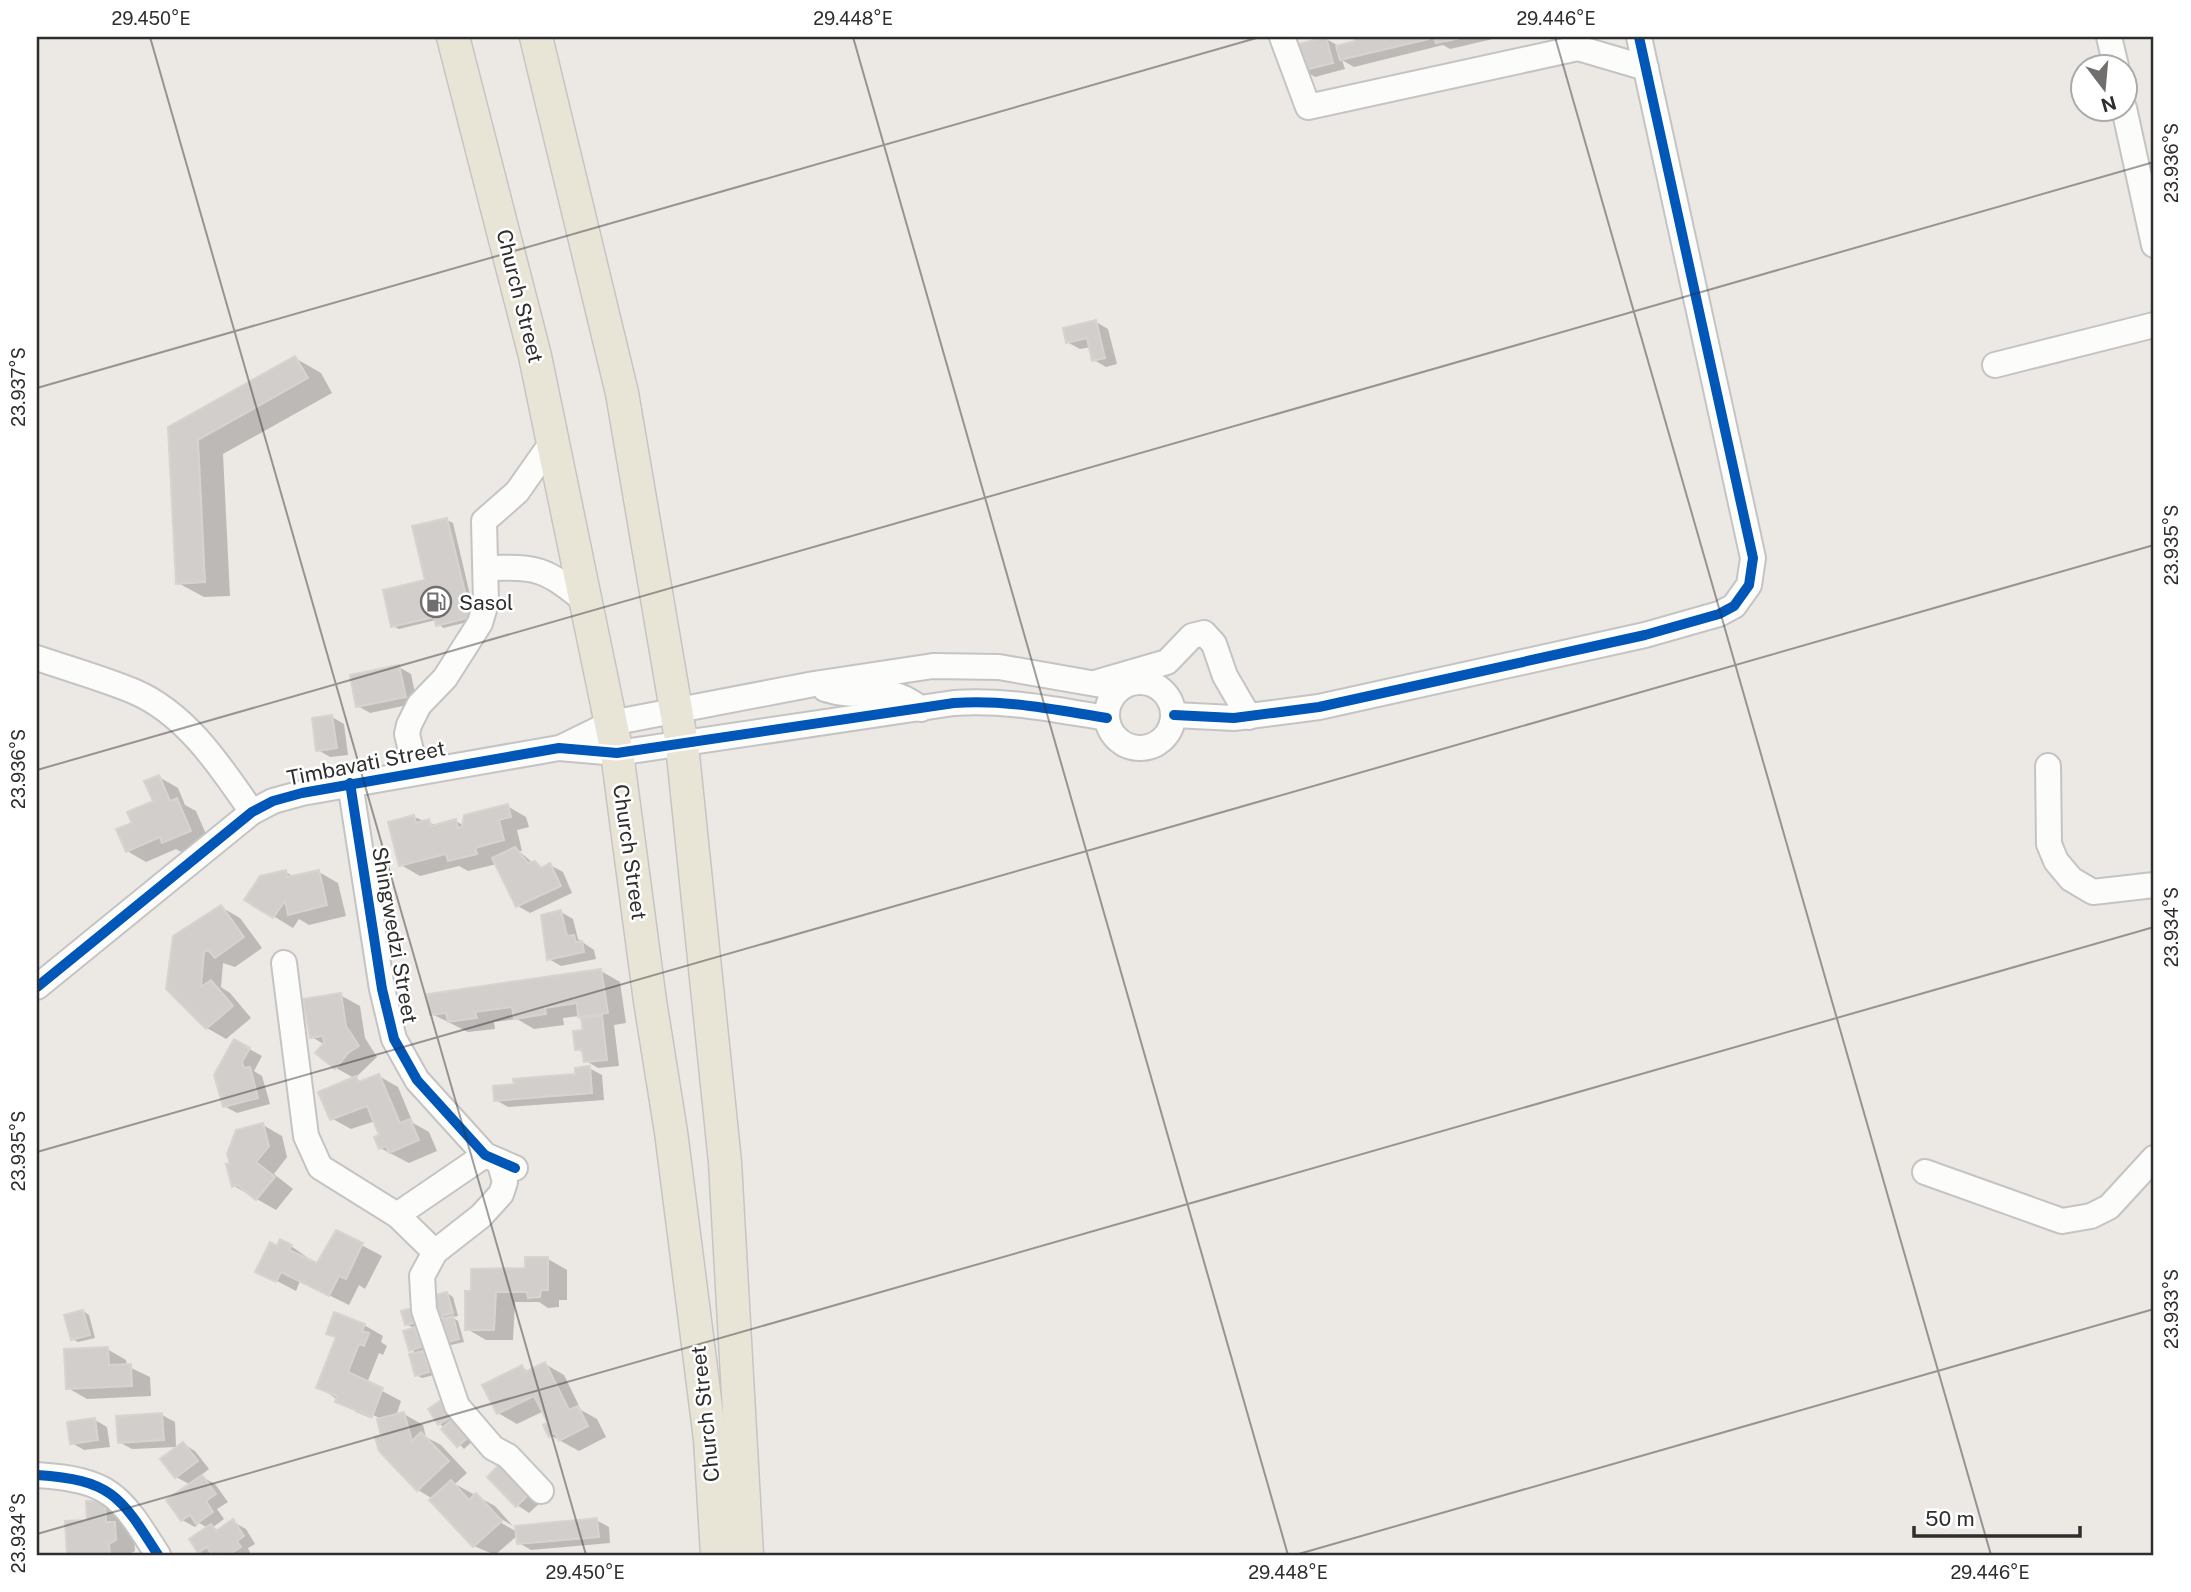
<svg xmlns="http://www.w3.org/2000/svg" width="2191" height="1592" font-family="'Public Sans',sans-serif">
<rect width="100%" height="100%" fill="#ece8e4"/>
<!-- shadow -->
<g fill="#0003">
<path d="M1356,37H1454L1445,39V42L1469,37H1501L1450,49L1443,45L1354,67L1342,60L1345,69L1315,77L1303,70L1326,39L1339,46L1357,43Z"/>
<path d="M1096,322L1108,329L1117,364L1106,367L1094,360L1091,347L1080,349L1067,342Z"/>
<path d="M295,358L321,373L332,393L223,454L230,596L204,597L178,583L170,428Z"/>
<path d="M447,520L453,523L476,620L443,628L436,620L399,629L393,626L427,581Z"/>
<path d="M399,667L411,674L417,703L370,713L358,706Z"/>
<path d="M332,717L344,724L348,755L330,757L318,750Z"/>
<path d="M159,777L178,788L185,805L196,811L209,841L183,853L176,849L146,862L127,851L134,824L155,802Z"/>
<path d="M507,806L526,817L529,827L517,830L522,851H519L534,864L544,868L550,865L563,872L572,893L530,913L518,906L497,864L468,871L459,866L420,876L401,865L414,817L438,826L456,821L464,826Z"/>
<path d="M285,872L295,877L319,872L338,883L346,916L309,925L299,919L293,928L247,900Z"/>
<path d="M221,907L240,918L262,948L235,967L223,963L221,987L230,993L251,1018L226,1039L207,1028L167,989Z"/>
<path d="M561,912L573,919L578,939L594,950L596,959L561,966L549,959Z"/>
<path d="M601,971L620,982L626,1023L614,1025L619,1066L598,1068L586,1061L585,1053L577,1049L585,1031L583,1018L579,1016L563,1018L564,1025L534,1029L517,1019L494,1022L495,1029L468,1032L432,1014Z"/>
<path d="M340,995L360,1006L365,1038L377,1057L355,1078L363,1082L379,1076L398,1087L413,1123L429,1132L437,1151L409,1163L380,1148L381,1136L375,1121L351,1129L331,1118L354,1078L336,1068L325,1045L312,1037Z"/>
<path d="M235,1041L262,1056L254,1071L262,1076L270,1104L237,1113L224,1106Z"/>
<path d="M589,1068L602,1075L604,1100L508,1107L496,1100L577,1075Z"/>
<path d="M263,1125L282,1136L287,1157L274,1174L293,1189L276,1210L234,1186L232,1165Z"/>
<path d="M337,1232L382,1256L365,1289L359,1285L349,1305L300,1281L296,1291L258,1271L277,1248L291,1246L318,1265Z"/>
<path d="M548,1259L567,1270V1300H559V1307L548,1308L539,1302H515L513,1340H486L467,1329V1293Z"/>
<path d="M447,1293L453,1297L458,1316L452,1317L458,1321L464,1342L451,1345L445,1342L446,1319L439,1316Z"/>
<path d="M83,1311L89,1315L95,1338L78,1342L72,1339Z"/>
<path d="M403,1313L422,1325L412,1327L406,1324Z"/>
<path d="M364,1325L383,1336L381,1342L387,1346L383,1355L379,1353L367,1383L401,1401L396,1416L404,1414L423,1425L426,1437L441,1445L467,1473L455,1484L495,1506L513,1526L495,1515L493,1518L517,1532L596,1520L609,1527L610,1543L531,1550L519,1543L518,1535L495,1555L474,1546L433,1499L418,1490L383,1437L379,1418L366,1411L364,1414L373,1419L356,1412L319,1387L337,1338L328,1333Z"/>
<path d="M415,1329L421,1333L426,1350L421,1351L429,1356L434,1375L422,1378L416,1375L418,1354L410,1349Z"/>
<path d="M107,1349L126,1360L127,1366L150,1377L151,1396L87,1399L68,1388Z"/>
<path d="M545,1364L564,1375L581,1410L597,1419L606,1437L579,1451L550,1435V1424L544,1411L517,1424L498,1413L522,1367L529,1372Z"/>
<path d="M440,1403L475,1439L464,1449L440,1424Z"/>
<path d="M162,1415L175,1422L176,1447L132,1449L119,1442Z"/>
<path d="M95,1420L107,1427L110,1447L84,1450L72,1443Z"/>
<path d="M183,1444L195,1451L209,1469L200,1476L215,1484L228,1502L217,1509L224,1519L213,1527L220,1531L233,1522L246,1529L255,1544L248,1548L251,1555H205L200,1552L208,1528L199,1523L195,1527L182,1520L191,1485L176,1477L163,1459Z"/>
<path d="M500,1466L541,1502L529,1513L517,1505Z"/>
<path d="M105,1502L124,1513L125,1529L134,1534L135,1551L128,1555H69L67,1523L88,1522Z"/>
</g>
<!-- building -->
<g fill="#d1cecb" stroke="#d7d4d0" stroke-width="2">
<path d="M1326,37L1333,63L1301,71L1295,45Z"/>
<path d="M1354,37H1429V39L1340,60L1336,46L1355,41Z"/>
<path d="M1434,37H1462L1436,43Z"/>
<path d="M1096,320L1105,358L1092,361L1087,338L1066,343L1063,328Z"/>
<path d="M295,356L308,378L198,440L205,582L176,584L168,427Z"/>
<path d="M447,518L471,617L436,626L434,617L391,627L383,590L425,580L412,526Z"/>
<path d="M399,665L406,697L356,707L350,675Z"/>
<path d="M332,715L337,748L316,751L312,718Z"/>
<path d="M159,775L170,801L177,798L191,831L162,843L160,837L126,852L116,829L132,823L127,812L153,801L144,781Z"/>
<path d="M508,804L511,817L499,820L504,840L475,848L477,854L448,861L446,854L399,866L388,822L414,815L416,823L429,819L431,826L456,819L458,828L462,827L464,815Z"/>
<path d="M515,847L528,863L535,861L541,868L550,863L561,886L516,907L492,858Z"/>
<path d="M286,870L287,877L319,870L327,905L288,915L285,901L273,918L244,900L260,876Z"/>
<path d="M221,905L244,937L215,958L208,950L204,952L201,987L211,980L233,1006L206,1029L166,989L173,936Z"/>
<path d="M561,910L567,936L574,935L576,942L582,941L584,952L547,960L541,915Z"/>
<path d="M601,969L608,1013L578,1017L577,1003L545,1008L546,1014L514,1019L512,1007L475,1012L477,1018L448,1022L446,1013L430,1015L427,994Z"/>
<path d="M341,993L346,1026L359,1046L348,1053L335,1069L315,1053L324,1043L323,1036L310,1038L303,999Z"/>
<path d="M602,1015L607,1060L584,1062L582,1049L575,1050L573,1031L583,1030L581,1018Z"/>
<path d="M234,1039L250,1048L242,1062L244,1068L250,1067L258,1098L223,1107L214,1075Z"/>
<path d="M590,1066L592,1093L494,1101L493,1086L514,1084L513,1079L575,1074V1068Z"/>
<path d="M379,1074L400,1123L410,1119L419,1140L389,1153L386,1146L379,1149L374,1137L379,1135L367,1106L330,1120L318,1092L356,1076L358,1082Z"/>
<path d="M263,1123L269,1146L256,1162L275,1177L256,1200L237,1185L232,1187L226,1164H230L227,1154L236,1130Z"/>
<path d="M336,1230L363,1243L346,1279L339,1276L329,1296L281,1272L276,1282L255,1272L270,1242L277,1246L280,1239L292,1245L289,1250L317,1263Z"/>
<path d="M525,1257H548V1290H541L540,1297L528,1298L527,1292H496L494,1330H465V1291H471V1269L525,1268Z"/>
<path d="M447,1292L453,1313L438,1317L432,1296Z"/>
<path d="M414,1308L417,1322L405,1325L401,1311Z"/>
<path d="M83,1310L90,1335L71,1340L64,1315Z"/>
<path d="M334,1312L365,1324L362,1331L369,1333L364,1346L359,1344L348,1372L383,1388L372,1417L335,1402L337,1396L316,1388L336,1337L326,1334Z"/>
<path d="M453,1316L459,1339L444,1343L438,1320Z"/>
<path d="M415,1327L421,1347L409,1351L403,1331Z"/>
<path d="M108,1347L109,1365L131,1364L132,1386L66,1389L64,1349Z"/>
<path d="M424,1351L429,1372L415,1376L409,1354Z"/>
<path d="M545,1362L569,1410L578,1406L588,1426L559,1441L555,1433L549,1437L543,1425L548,1423L534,1396L497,1414L482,1385L522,1365L525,1372Z"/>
<path d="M440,1401L450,1418L438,1425L428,1409Z"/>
<path d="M404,1412L412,1441L421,1432L449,1461L417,1491L379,1451L375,1437L381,1436L377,1419Z"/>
<path d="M162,1413L164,1440L118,1443L116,1416Z"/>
<path d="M455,1417L471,1435L457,1447L441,1429Z"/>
<path d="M95,1418L98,1440L70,1444L67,1422Z"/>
<path d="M183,1442L198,1461L175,1478L160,1459Z"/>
<path d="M500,1464L529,1494L516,1507L487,1477Z"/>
<path d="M202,1475L216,1494L206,1501L213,1512L196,1524L190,1515L181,1521L166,1500Z"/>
<path d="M451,1480L469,1500L476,1493L502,1521L473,1547L429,1500Z"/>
<path d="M86,1501H105L106,1522H115L116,1540L109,1544L110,1555H67L65,1521L87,1520Z"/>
<path d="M597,1518L599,1537L517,1544L515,1526Z"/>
<path d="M233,1519L244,1536L237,1541L241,1547L228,1555H212L207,1547L198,1553L189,1539L211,1524L216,1531Z"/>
</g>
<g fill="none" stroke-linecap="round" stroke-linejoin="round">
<!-- minor casing -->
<g stroke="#c5c4c5" stroke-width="28">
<g id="minor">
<path d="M1282,37L1308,107L1578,48L1646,68"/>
<path d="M2109,37L2116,66"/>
<path d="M2124,108L2154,245"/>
<path d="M1995,365L2154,325"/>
<path d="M486,568C539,567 544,568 585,601"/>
<path d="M37,658C69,669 102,678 133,691C186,713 221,767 252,812"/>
<circle cx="1140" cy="715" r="33"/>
<path d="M1098,682L1167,662L1192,636L1204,633L1214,644L1225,676L1249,717"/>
<path d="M825,689C866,703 882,678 921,709"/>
<path d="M1174,715L1234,718L1319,707L1645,635L1719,614L1734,606L1749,585L1753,558L1639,37"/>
<path d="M560,748L611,723L814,684L933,666L999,667L1119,688"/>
<path d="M2048,766L2049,844L2056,861L2071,879L2093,892L2154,885"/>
<path d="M416,772L407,734L409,725L419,705L445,678L480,623L486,603L484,521L517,492L553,441"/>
<path d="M350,783L382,989L394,1039L417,1080L485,1155L515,1168"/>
<path d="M284,963L306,1136L320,1167L397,1215L435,1252"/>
<path d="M37,987L252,812L273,801L302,793L559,748L617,753L954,703C1006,699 1056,710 1107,718"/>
<path d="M500,1164L505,1182L501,1194L481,1216L435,1252L422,1276L424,1310L457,1406L493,1448L508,1456L541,1491"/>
<path d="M1925,1172L2062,1221L2091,1216L2109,1207L2154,1158"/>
<path d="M397,1215L485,1155"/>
<path d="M37,1475C111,1480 120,1495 158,1555"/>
</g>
</g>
<!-- major casing -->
<g stroke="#c6c5c4" stroke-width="35">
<g id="major">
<path d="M453,37L535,356L617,753L650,1001L671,1132L710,1439L717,1555"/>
<path d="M536,37L622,393L682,745L725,1162L747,1555"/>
</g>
</g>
<!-- minor -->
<use href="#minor" stroke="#fcfcfb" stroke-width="24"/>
<!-- major -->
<use href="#major" stroke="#e8e4d6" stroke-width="32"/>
<!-- cycleway casing -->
<g stroke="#fff" stroke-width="15">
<g id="cycleway">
<path d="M1174,715L1234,718L1319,707L1645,635L1719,614L1734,606L1749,585L1753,558L1639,37"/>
<path d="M350,783L382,989L394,1039L417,1080L485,1155L515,1168"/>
<path d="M37,987L252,812L273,801L302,793L559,748L617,753L954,703C1006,699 1056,710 1107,718"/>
<path d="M37,1475C111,1480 120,1495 158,1555"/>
</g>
</g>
<!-- cycleway -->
<use href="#cycleway" stroke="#0057b8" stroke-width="10"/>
</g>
<!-- ticks -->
<path fill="none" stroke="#2e2e2e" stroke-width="2" stroke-opacity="0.45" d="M150,37L586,1555M853,37L1288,1555M1555,37L1991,1555M37,388L1260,37M37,770L2154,162M37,1152L2154,545M37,1534L2154,927M1295,1555L2154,1309"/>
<!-- icons -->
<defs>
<g id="fuel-ring" transform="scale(1.575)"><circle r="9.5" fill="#fff" stroke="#706f6e" stroke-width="1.5"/><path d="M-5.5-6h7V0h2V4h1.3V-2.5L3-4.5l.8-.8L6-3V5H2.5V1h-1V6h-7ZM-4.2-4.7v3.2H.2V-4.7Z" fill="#706f6e"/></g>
</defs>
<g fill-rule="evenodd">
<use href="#fuel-ring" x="436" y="602"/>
</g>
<g text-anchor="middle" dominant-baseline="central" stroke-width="5" stroke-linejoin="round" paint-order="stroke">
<!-- street labels -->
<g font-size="21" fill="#2e2e2e" stroke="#fff">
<text transform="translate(520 296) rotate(76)">Church Street</text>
<text transform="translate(366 763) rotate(-11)">Timbavati Street</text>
<text transform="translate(630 852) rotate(82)">Church Street</text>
<text transform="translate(395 935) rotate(80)">Shingwedzi Street</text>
<text transform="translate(705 1414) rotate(-96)">Church Street</text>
</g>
<!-- poi labels -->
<g font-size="21" fill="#2e2e2e" stroke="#fff" text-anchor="start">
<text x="459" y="602">Sasol</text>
</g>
</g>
<!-- border -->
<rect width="2191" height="1592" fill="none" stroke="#ffffff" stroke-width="77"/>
<!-- north arrow -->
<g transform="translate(2104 88) rotate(164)"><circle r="33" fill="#ffffff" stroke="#ababab" stroke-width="2"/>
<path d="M0-5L12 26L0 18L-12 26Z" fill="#706f6e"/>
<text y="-10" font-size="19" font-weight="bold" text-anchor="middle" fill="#2e2e2e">N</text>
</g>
<!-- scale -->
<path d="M1914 1526v10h166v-10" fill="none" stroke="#2e2e2e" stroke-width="3.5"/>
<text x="1925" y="1526" font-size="21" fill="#2e2e2e" stroke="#ffffff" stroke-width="5" paint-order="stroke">50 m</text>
<rect x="38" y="38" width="2114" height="1516" fill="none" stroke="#2e2e2e" stroke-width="2.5"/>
<g font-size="18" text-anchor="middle" fill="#2e2e2e">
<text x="151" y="25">29.450°E</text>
<text x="853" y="25">29.448°E</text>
<text x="1556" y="25">29.446°E</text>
<text transform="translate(2172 163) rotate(-90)" y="6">23.936°S</text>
<text transform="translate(19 387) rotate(-90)" y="6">23.937°S</text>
<text transform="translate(2172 545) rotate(-90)" y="6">23.935°S</text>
<text transform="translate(19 769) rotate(-90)" y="6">23.936°S</text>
<text transform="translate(2172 927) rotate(-90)" y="6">23.934°S</text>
<text transform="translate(19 1151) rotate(-90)" y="6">23.935°S</text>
<text transform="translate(2172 1309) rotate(-90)" y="6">23.933°S</text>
<text transform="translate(19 1533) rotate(-90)" y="6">23.934°S</text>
<text x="585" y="1579">29.450°E</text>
<text x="1288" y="1579">29.448°E</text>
<text x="1990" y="1579">29.446°E</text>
</g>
</svg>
